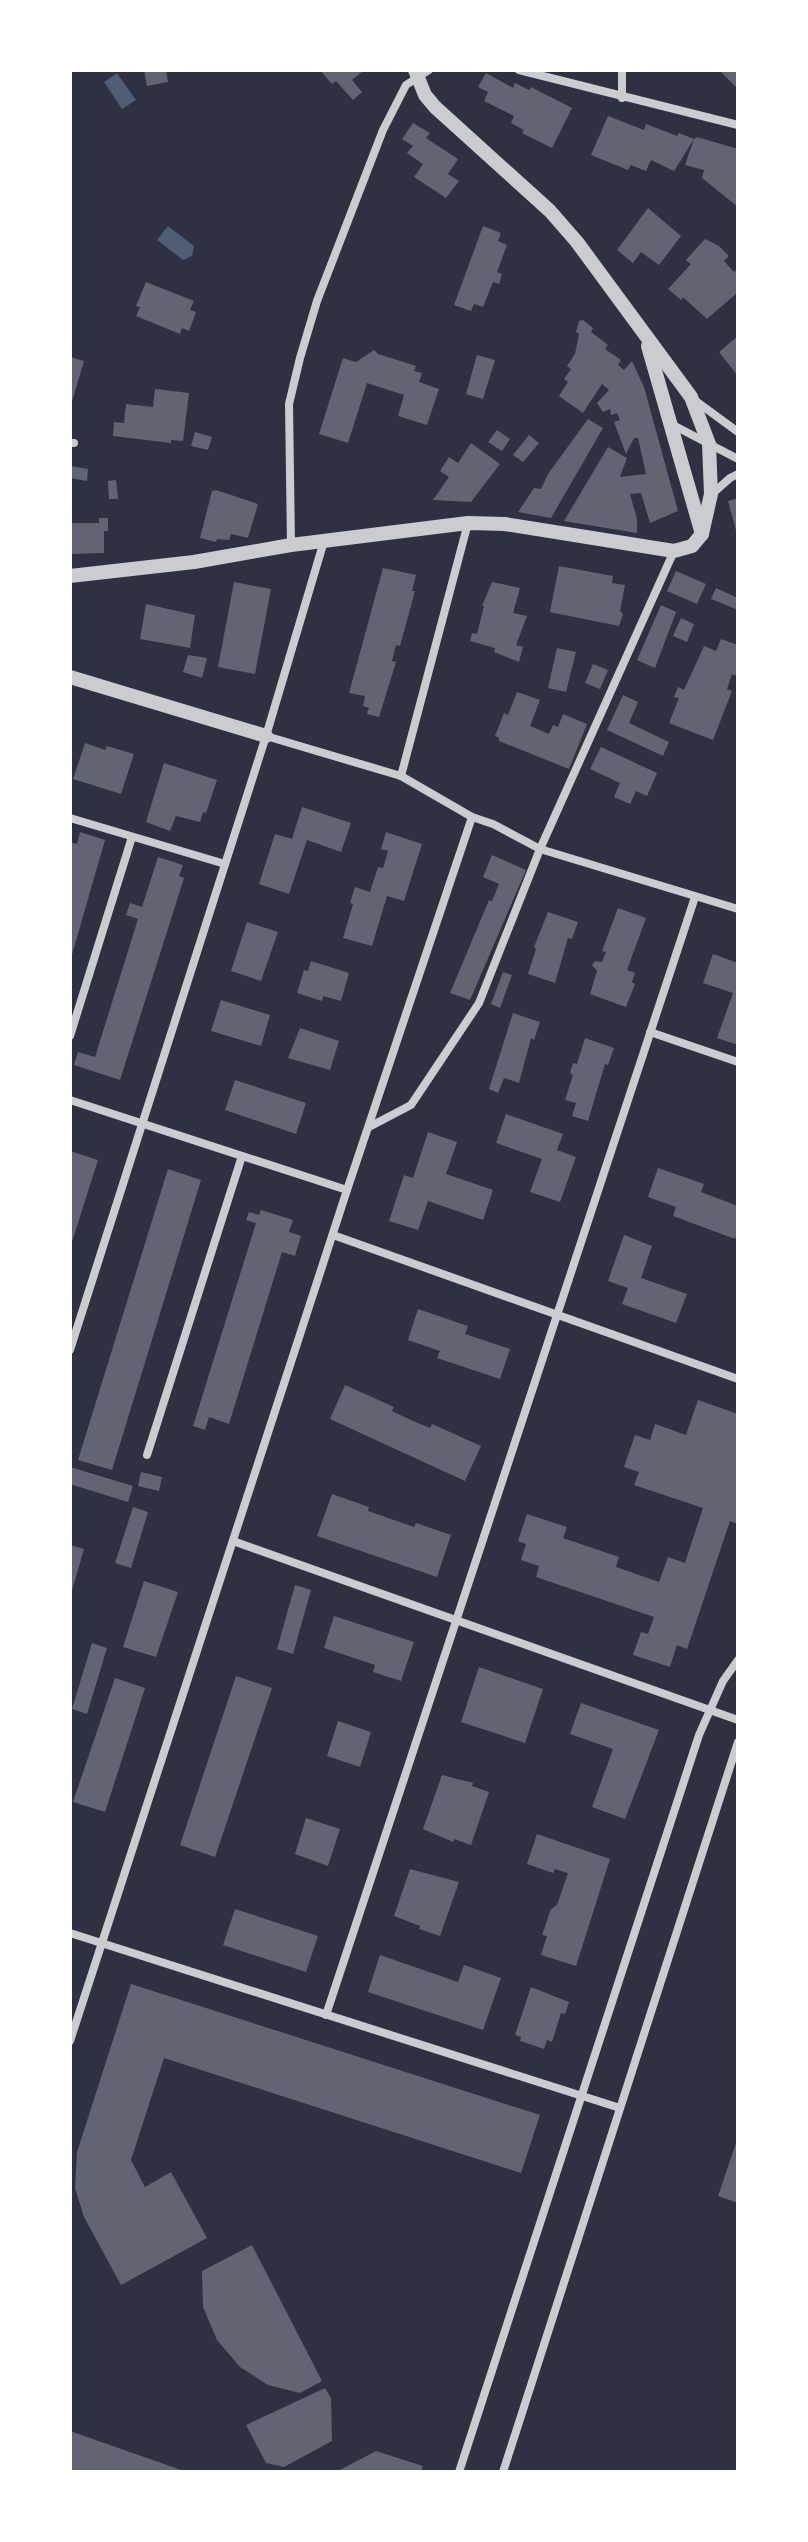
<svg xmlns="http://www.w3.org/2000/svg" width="808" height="2542" font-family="Montserrat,sans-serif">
<rect width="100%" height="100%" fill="#2d3142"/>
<!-- water -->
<g fill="#4f5d75">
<path d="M117,73L136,100L122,109L104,82Z"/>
<path d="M168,226L194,246L192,256L183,260L157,240Z"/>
</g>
<!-- building -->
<g fill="#626471">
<path d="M144,70H166L168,82L147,86Z"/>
<path d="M320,70H364L352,80L362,92L353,100L336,81L332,84Z"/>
<path d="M719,70H738V89Z"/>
<path d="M486,73L513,88L515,83L529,90L531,87L572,108L552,148L522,133L524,130L511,123L514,116L484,101L488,92L478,87Z"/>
<path d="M608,116L644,130L646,124L677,136L679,133L694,139L697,137L738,149V207L702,178L704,170L685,165L694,139L674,171L651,160L646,171L631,165L628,170L591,155Z"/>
<path d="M413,123L430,133L426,138L458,159L448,174L459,181L446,198L414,177L423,164L407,153L413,146L402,139Z"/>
<path d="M648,208L681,236L659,265L641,252L633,263L617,250Z"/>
<path d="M483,226L501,233L498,241L507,245L497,272L502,274L499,284L493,282L483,307L474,304L471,311L454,305Z"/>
<path d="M705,239L719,246L729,256L724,261L734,272L738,268V292L707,319L683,297L681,300L668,289L691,264L686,260Z"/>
<path d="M146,282L194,301L190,310L196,312L189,331L182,328L180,334L136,316L140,307L136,306Z"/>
<path d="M583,320L593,328L591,332L608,345L605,349L621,360L618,365L624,370L632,361L644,387L678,511L650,523L641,493L630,494L637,519V533L564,521L608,447L627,458L620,477L646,474L638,438H634L626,454L614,422L620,420L617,413L611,415L610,409L603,412L597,403L609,390L602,384L583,413L559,396L568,382L564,379L571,369L567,366L575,354L579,334L576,332L579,321Z"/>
<path d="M738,336V376L719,352Z"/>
<path d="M374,350L378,354L416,366L414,371L422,373L419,382L439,389L427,425L398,416L404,395L367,383L348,443L319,434L343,358L356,362Z"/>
<path d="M477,355L495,360L483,399L466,394Z"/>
<path d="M70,357L84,361L71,405H70Z"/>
<path d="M155,389L189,393L183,441L171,440V443L113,436L114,422L124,423L126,404L153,407Z"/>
<path d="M588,419L603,428L551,518L518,512L534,488L541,489L548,474Z"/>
<path d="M497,430L510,439L502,451L488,442Z"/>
<path d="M195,432L212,437L208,450L191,446Z"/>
<path d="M529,435L539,443L523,462L513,455Z"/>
<path d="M471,443L500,464L471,502L433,500L449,477L440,471L449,457L458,463Z"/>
<path d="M70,466L88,469L87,481L70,478Z"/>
<path d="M116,480L118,499H109L108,481Z"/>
<path d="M216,490L258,504L248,538L231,534L229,540L217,539L216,542L200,538L212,491Z"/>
<path d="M738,498V534H737L728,501Z"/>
<path d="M99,518H108V531H104V553L70,554V523H99Z"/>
<path d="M559,566L613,576L612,583L625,585L620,611L623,614L619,626L550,612Z"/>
<path d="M383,568L416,575L412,591H415L400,646L396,645L392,661L396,662L379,717L367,714L369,708L363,706L365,696L349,693Z"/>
<path d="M676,571L706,584L697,604L667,591Z"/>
<path d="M234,582L271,589L255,674L218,667Z"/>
<path d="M492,582L520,588L513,613L527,616L516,645L523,647L519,662L494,652L495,648L470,641L472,633L477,634L484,606H482Z"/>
<path d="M716,588L738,598V610L711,599Z"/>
<path d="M146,604L195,615L190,648L140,639Z"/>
<path d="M661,605L676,612L655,668L637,660Z"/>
<path d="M681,618L694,624L687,642L673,636Z"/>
<path d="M721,639L738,645V669L735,676L732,674L727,689L732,691L713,740L669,723L679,698L674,697L678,687L684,690L704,646L716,651Z"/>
<path d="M557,648L576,652L566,692L548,688Z"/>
<path d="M188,655L207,658L202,678L183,672Z"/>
<path d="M593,664L608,670L600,689L585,683Z"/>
<path d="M517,692L540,700L530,726L549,734L553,725L558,727L563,714L587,724L569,769L499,741V738L495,736L504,713L508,715Z"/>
<path d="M623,695L638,702L629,723L669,742L663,756L607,730Z"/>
<path d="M85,743L105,750L107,746L134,754L121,794L73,779Z"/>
<path d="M601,747L657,773L647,796L636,791L630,804L614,797L620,783L590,769Z"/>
<path d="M164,763L217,780L206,813L203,812L200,822L176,816L170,831L146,822Z"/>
<path d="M302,807L351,823L341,852L307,840L289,894L259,884L275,834L292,839Z"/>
<path d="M80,832L105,840L71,958L70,842L77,844Z"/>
<path d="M386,832L422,844L404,901L387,896L372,946L343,938L353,904L350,903L355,887L370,892L378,867L383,868L388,851L381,849Z"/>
<path d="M492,855L526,870L470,1000L450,993L489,900L492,901L499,884L483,877Z"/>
<path d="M158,857L183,865L179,876L184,878L120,1080L74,1065L78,1052L95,1057L138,919L126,915L130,903L142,907Z"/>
<path d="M618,908L646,918L627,970L635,973L632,982L635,984L626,1007L590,994L597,971L592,965L595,961L602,962L606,952L602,951Z"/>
<path d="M548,912L578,922L572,939L568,938L555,983L528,974L536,949L534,947Z"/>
<path d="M247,922L278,932L261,981L231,971Z"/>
<path d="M713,954L738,963V1045L717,1038L733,993L703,983Z"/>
<path d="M311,961L349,973L341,1001L323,996L322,1001L297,993L304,970L308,971Z"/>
<path d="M503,972L512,975L500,1008L491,1004Z"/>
<path d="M221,1000L270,1015L261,1046L211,1031Z"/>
<path d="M513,1013L540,1022L534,1040L531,1038L519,1083L504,1078L498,1093L489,1089Z"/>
<path d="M300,1028L339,1041L330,1070L288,1058Z"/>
<path d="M585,1038L614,1048L608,1065L605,1064L588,1121L572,1116L576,1103L565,1100L573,1075L570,1073L573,1063L577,1064Z"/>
<path d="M235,1080L306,1103L296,1134L225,1110Z"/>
<path d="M506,1114L563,1134L557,1150L576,1157L560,1202L530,1192L542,1159L496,1143Z"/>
<path d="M428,1132L457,1142L446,1174L493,1190L483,1220L428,1201L418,1230L389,1221L404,1175L413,1178Z"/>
<path d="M70,1151L98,1160L71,1245H70Z"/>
<path d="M658,1168L704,1184L701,1192L738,1206V1231L735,1239L673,1216L676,1207L648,1197Z"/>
<path d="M168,1169L201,1180L112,1470L78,1460Z"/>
<path d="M261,1210L293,1220L289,1232L301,1236L295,1256L282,1252L229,1424L209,1417L205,1430L193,1426L256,1223L246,1220L249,1212L259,1215Z"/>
<path d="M624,1235L652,1246L641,1278L687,1294L676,1323L622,1304L628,1288L608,1281Z"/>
<path d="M418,1309L468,1326L465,1334L510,1349L500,1379L437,1358L440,1351L408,1340Z"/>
<path d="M345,1385L394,1407L392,1411L413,1421L430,1428L432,1424L481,1446L465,1481L330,1419Z"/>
<path d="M698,1400L738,1414V1524L730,1521L687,1649L677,1645L670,1667L633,1655L641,1632L648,1634L654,1617L536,1577L539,1566L521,1560L526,1544L518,1541L527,1514L567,1527L563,1538L619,1557L616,1567L659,1582L668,1557L685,1563L703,1508L634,1485L639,1472L624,1467L635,1435L650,1440L655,1424L686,1435Z"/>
<path d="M70,1467L133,1486L128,1502L70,1484Z"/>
<path d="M141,1472L162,1477L159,1491L138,1486Z"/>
<path d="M332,1494L369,1507L368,1511L414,1527L416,1523L451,1535L437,1577L317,1536Z"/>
<path d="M133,1507L148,1512L131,1568L115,1563Z"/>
<path d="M70,1545L84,1549L71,1594H70Z"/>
<path d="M144,1581L178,1592L156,1657L123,1647Z"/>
<path d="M295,1585L311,1590L293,1654L277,1649Z"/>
<path d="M334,1616L414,1642L401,1681L373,1672L375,1665L324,1648Z"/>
<path d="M92,1643L107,1648L87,1714L72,1709Z"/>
<path d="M479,1667L543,1689L525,1743L461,1722Z"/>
<path d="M236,1676L272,1688L215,1857L180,1845Z"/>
<path d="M115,1678L145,1688L105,1812L73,1802Z"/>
<path d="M581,1703L659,1730L625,1819L592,1807L613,1749L570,1734Z"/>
<path d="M338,1721L371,1732L360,1767L327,1756Z"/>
<path d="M442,1775L473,1783L472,1786L489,1792L471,1845L454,1839L453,1842L423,1829Z"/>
<path d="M306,1818L340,1829L328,1866L295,1854Z"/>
<path d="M537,1834L610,1859L576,1966L541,1955L547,1936L542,1935L551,1909L557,1905L568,1873L555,1869L553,1873L527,1864Z"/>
<path d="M410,1869L459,1882L440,1936L419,1929L420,1926L394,1916Z"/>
<path d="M235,1909L318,1936L306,1972L223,1945Z"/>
<path d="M380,1955L458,1982L464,1965L501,1978L483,2030L368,1992Z"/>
<path d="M131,1984L540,2115L521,2173L164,2058L131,2160L145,2187L171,2172L207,2238L121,2285L84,2217L75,2188L77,2152Z"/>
<path d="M531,1987L569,2002L565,2014L561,2013L552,2042L547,2040L544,2049L520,2041L521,2037L515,2035Z"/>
<path d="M737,2140H738V2203L718,2196Z"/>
<path d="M252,2245L322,2381L300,2393L268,2385L240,2367L217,2340L203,2307L202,2271Z"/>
<path d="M325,2388L331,2398L332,2441L284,2467L266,2463L246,2425Z"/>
<path d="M70,2431L187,2472H70Z"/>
<path d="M376,2451L423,2466L421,2472H336Z"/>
</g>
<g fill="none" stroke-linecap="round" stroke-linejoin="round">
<!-- minor -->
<g stroke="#caccd0" stroke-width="8">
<path d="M519,70L738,125"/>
<path d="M622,98V70"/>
<path d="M693,399L738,432"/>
<path d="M671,424L738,459"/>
<path d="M70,443H74"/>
<path d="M712,494L730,478L738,474"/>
<path d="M291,545L289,404L300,358L317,301L383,130L406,85L429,70"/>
<path d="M266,736L401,776L472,817L493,824L540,849L738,909"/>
<path d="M401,776L468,523"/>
<path d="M70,818L225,864"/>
<path d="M650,1032L738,1062"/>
<path d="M70,1036L132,837"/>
<path d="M70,1100L347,1190"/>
<path d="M369,1127L411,1105L479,1003L540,849L674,551"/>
<path d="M333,1235L738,1379"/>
<path d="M70,1350L266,736L324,541"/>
<path d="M147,1455L242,1156"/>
<path d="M233,1541L738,1720"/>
<path d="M70,1933L620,2108"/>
<path d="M326,2015L695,897"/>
<path d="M70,2041L347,1190L472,817"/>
<path d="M459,2472L699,1735L723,1681L738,1660"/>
<path d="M503,2472L738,1742"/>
</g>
<!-- tertiary -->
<g stroke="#caccd0" stroke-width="14">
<path d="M648,346L702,534"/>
<path d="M70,576L194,562L291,545L468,523L505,524L674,551L692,546L702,534L711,494L709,444L691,397L577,242L550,211L435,107L425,95L415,70"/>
<path d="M70,677L266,736"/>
</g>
</g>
<!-- border -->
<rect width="808" height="2542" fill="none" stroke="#ffffff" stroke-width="144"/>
</svg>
